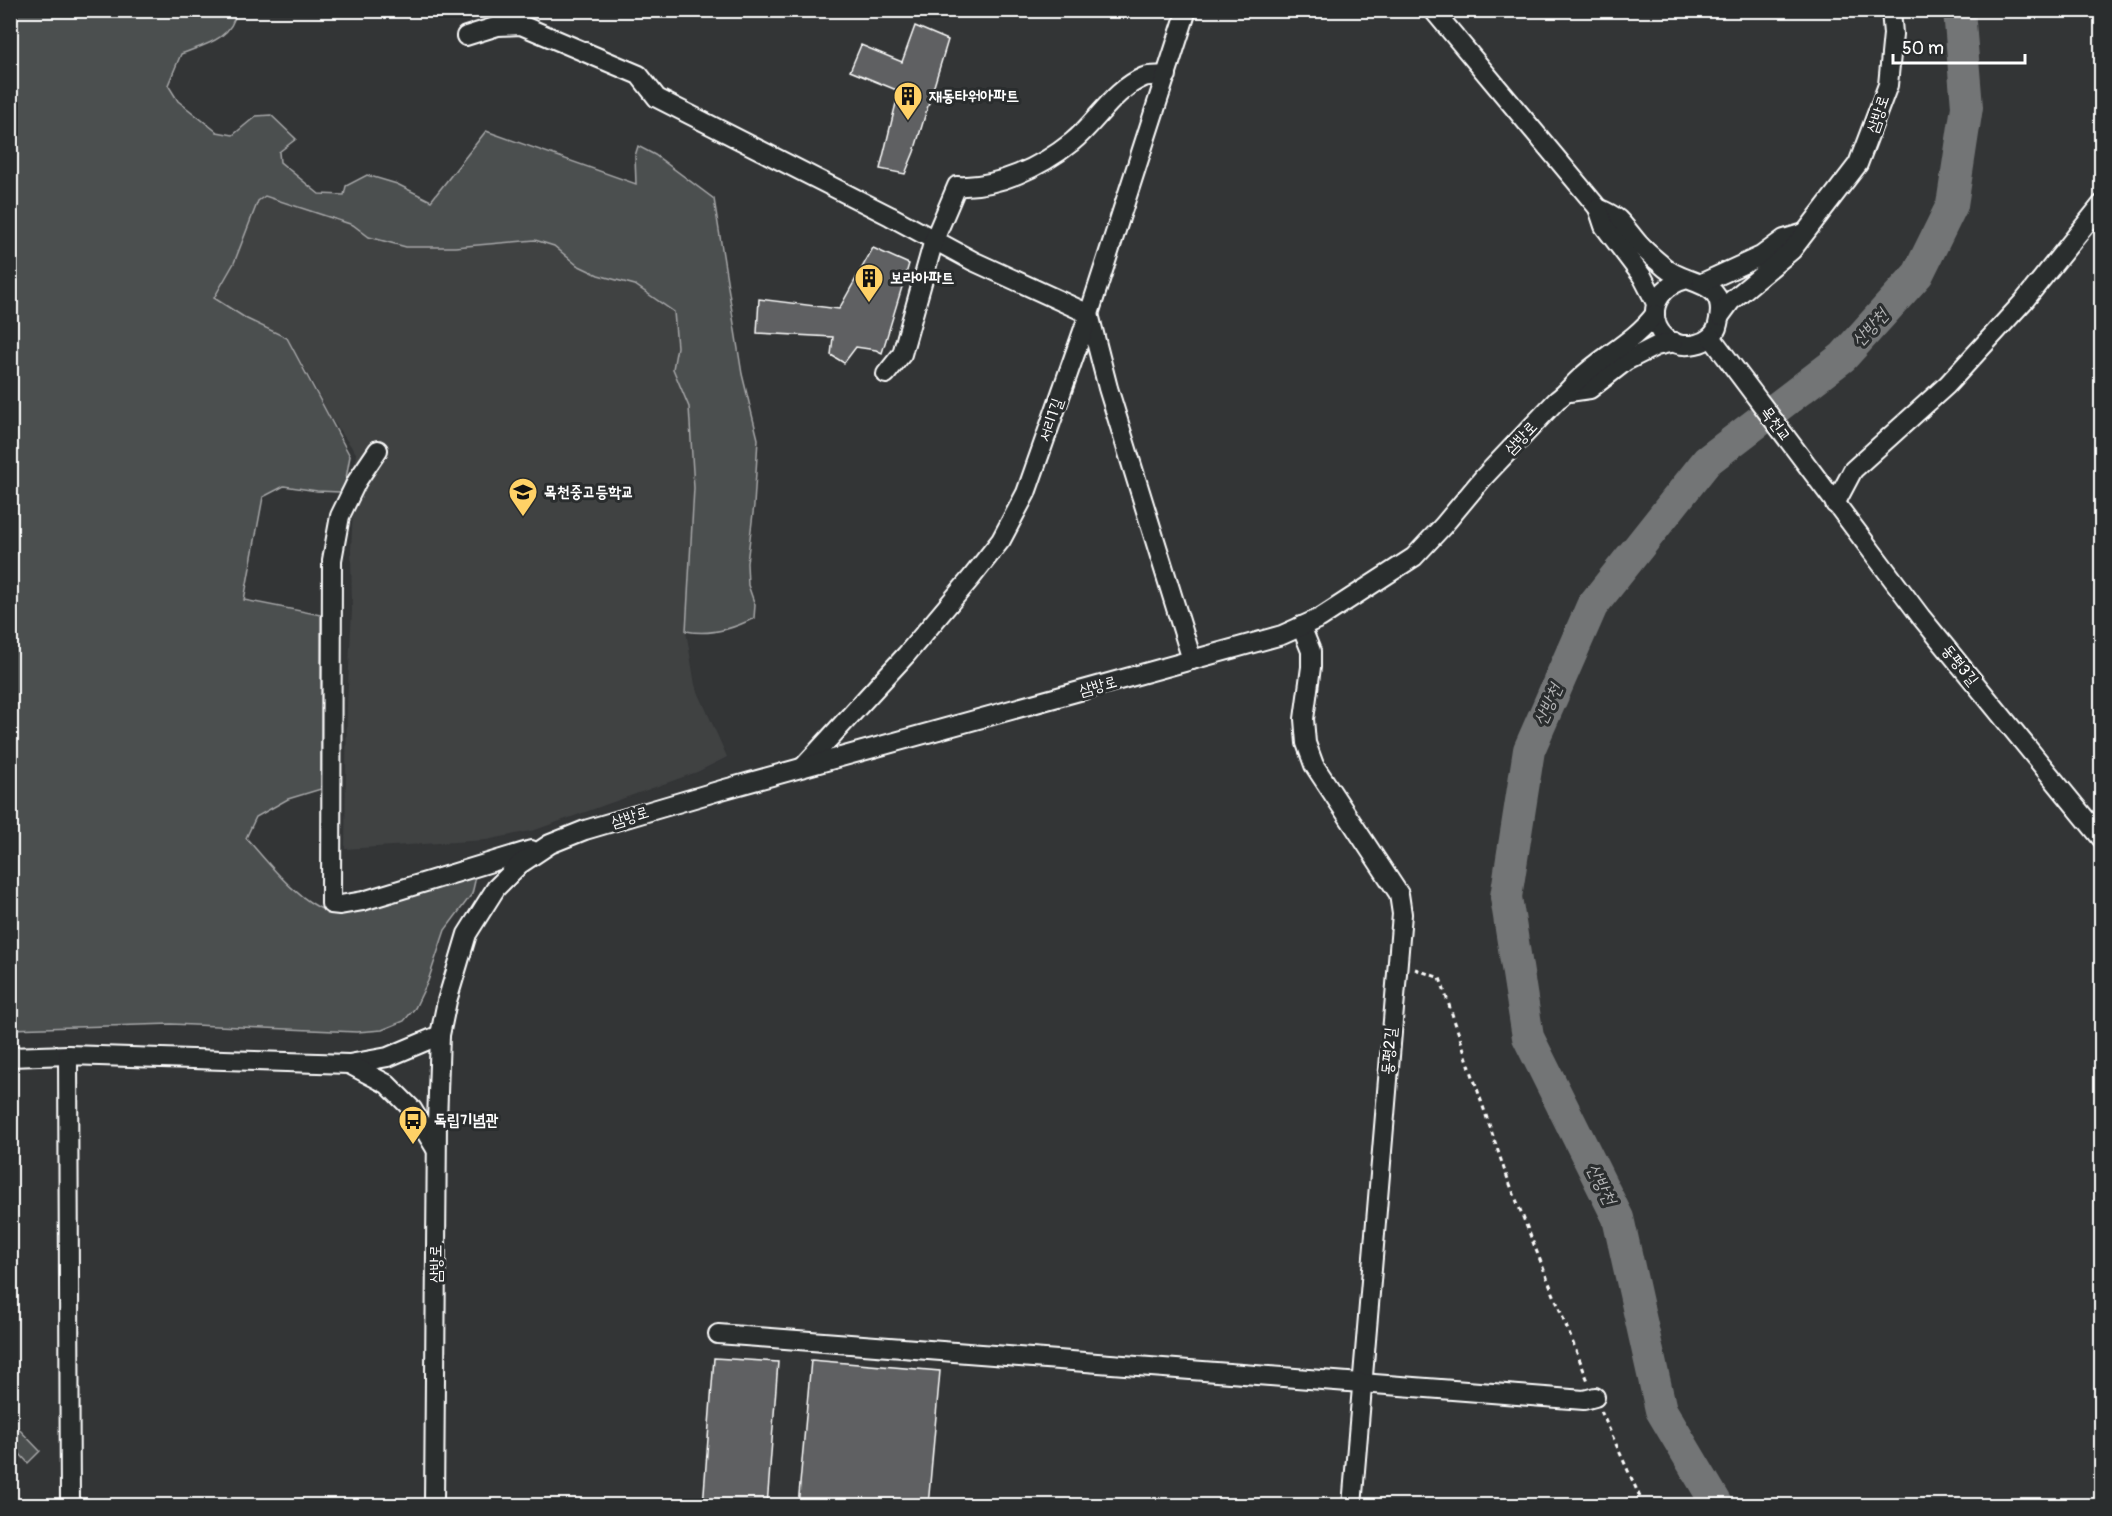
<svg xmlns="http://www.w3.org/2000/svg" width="2112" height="1516" font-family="Pangolin,'Poor Story',sans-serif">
<rect width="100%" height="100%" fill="#333536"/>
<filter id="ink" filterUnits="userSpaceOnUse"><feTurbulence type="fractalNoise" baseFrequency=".0167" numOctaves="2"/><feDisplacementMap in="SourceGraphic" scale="12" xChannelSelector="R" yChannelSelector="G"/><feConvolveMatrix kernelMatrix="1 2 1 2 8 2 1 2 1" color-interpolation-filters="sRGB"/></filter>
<g filter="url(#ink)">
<!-- built -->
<path fill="#404243" d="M265,196L354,225L369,237L406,247H455L535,240L554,246L577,265L598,275L635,285L674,312L677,347L673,369L689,407L694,488L686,631L695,685L727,757L697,772L535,830L486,840L345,849L347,704L352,611L351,549L356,453L330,417L311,379L287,338L247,319L214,299L234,263L258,201Z"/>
<!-- green -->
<g fill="#4c4f50" stroke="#a6a7a8" stroke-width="1.5">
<path d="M10,11H236C233,39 204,45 181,54L168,85L178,101L217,132L233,135L256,116L271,115L296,139L279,152L280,162L319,194L344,195L346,186L367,175L397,184L431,201L486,131L636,184L635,156L638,146L655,155L714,199L742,374L758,439L754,505L747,563L748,585L755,605L754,618C733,629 711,636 686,631L694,488L689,407L673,369L677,347L674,312L635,285L598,275L577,265L554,246L535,240L455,247H406L369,237L353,225L265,196L258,201L234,263L214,298L247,319L287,338L350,456L345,484L340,492L317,491L284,486L263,497L244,600L321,615V789L288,799L256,817L246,838C271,865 293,897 328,912C349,921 445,884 470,875L475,881L472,894L445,930L428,981L415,1008L404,1021L382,1030L357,1032L171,1024L11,1029Z"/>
<path d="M15,1425L40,1451L28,1463L11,1444V1430Z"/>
</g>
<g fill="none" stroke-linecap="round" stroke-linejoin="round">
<!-- river -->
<path stroke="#737576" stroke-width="32" d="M1718,1506L1661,1410L1618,1218L1528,1037L1506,897L1529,750L1592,606L1707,461L1843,357L1918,274L1952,205L1967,107L1959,10"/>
</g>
<!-- building -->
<g fill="#5f6162" stroke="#fff" stroke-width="1.5">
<path d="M915,26L948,40L914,152L905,174L880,169L899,91L850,71L861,45L902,62Z"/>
<path d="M873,248L909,264L882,353L876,350L856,347L844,363L831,355L833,337L757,333L759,299L839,309Z"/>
<path d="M714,1358L778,1362L767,1506H703Z"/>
<path d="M811,1360L940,1371L928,1506H798Z"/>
</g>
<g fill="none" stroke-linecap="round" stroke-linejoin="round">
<!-- minor casing -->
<g stroke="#fff" stroke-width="22">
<g id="minor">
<path d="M1433,10L1598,208C1605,211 1613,215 1618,219C1626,227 1632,236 1639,244C1646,252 1655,259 1663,266C1685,287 1730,277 1718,324C1716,335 1706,342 1696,344C1652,354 1635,292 1687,279"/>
<path d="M466,36L498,26L521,25L639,75L657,98L890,216L973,261L1089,314L1108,388L1192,660"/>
<path d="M1598,208L1604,226L1642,276L1656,303"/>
<path d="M1702,283L1761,256L1784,239L1804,233"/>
<path d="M1720,316L1731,301L1792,250L1858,164L1888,85L1893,34L1891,10"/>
<path d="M1711,337L1921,617L2102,839"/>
<path d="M886,374L902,354L934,240L957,186C997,188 1041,167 1072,142C1097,122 1113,90 1144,77C1150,75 1160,76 1167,75"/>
<path d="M1569,392L1590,389L1626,361L1656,346L1674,342"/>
<path d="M378,450L357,481L340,516L332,560L331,904L340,905L363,901L531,850"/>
<path d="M1835,504L1853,470L1947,385L2024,301L2102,204"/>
<path d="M1301,626L1311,651V667L1304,719L1306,743L1314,765L1399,894L1402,914L1352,1506"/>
<path d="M803,767L906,655L971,578L1001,540L1026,493L1089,314L1187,10"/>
<path d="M10,1057L68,1055"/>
<path d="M349,1064L388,1057L440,1035"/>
<path d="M718,1334L1584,1400L1595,1397"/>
<path d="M70,1506L68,1055L349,1064L387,1084L412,1109L436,1149"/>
<path d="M434,1506L437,1122L440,1035L447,1001L467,934L496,888L520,864L550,844L585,830L725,789L1282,635L1320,618L1414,557L1443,526L1483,478L1557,400C1567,393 1571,386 1580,378C1604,355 1635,341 1655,314"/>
</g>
</g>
<!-- path -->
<g stroke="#fff" stroke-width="3" stroke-dasharray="4.5 4.5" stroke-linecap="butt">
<path d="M1415,969L1440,978L1504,1169L1588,1381"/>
<path d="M1601,1411L1644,1506"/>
</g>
<!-- minor -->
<use href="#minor" stroke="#2a2d2e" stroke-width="18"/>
</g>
</g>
<!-- icons -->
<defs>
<g id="building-pin" transform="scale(1.5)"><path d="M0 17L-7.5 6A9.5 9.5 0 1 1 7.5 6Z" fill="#ffd166" stroke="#2a2d2e"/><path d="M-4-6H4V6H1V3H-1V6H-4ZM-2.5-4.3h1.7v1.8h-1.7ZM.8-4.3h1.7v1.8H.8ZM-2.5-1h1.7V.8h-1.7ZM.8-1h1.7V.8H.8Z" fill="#111"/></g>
<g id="school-pin" transform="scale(1.5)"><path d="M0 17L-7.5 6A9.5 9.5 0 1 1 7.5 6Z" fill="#ffd166" stroke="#2a2d2e"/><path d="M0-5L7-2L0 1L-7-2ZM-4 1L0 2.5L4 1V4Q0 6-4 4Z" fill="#111"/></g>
<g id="bus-pin" transform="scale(1.5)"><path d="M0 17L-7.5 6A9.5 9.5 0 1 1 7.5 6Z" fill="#ffd166" stroke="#2a2d2e"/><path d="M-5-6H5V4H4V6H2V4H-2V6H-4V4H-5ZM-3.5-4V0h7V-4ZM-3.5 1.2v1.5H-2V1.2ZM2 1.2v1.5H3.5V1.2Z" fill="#111"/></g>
</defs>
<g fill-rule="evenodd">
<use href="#building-pin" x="908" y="96"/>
<use href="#building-pin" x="869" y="278"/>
<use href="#school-pin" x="523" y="492"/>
<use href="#bus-pin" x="413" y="1120"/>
</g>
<g text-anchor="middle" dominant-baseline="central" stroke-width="6" stroke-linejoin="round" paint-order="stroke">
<!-- poi labels -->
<g font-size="16" font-weight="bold" fill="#fff" stroke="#2a2d2e" text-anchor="start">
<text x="929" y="96">재동타워아파트</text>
<text x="890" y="278">보라아파트</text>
<text x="544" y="492">목천중고등학교</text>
<text x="434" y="1120">독립기념관</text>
</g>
<!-- street labels -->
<g font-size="16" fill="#fff" stroke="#2a2d2e">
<text transform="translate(1878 114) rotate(-71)">삼방로</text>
<text transform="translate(1051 420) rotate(-71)">서리1길</text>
<text transform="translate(1776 424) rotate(54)">목천교</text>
<text transform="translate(1521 438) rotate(-46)">삼방로</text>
<text transform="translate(1960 665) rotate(51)">동평3길</text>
<text transform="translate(1098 686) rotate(-15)">삼방로</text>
<text transform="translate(630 817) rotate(-17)">삼방로</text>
<text transform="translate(1389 1051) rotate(-85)">동평2길</text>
<text transform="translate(436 1264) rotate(-90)">삼방로</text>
</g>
<!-- water labels -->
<g font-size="18" font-style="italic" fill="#b2b3b4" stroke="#2a2d2e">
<text transform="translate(1870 328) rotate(-48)">산방천</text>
<text transform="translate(1548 705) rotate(-66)">산방천</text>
<text transform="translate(1601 1184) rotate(63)">산방천</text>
</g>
</g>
<!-- margin -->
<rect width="2112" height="1516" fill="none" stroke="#2a2d2e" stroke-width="36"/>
<rect x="18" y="18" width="2076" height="1480" fill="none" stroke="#fff" stroke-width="2" filter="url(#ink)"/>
<!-- scale -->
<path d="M1893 54v9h132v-9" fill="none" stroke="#ffffff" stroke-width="3"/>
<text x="1902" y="54" font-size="18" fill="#ffffff" stroke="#2a2d2e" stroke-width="4.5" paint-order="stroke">50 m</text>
</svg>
